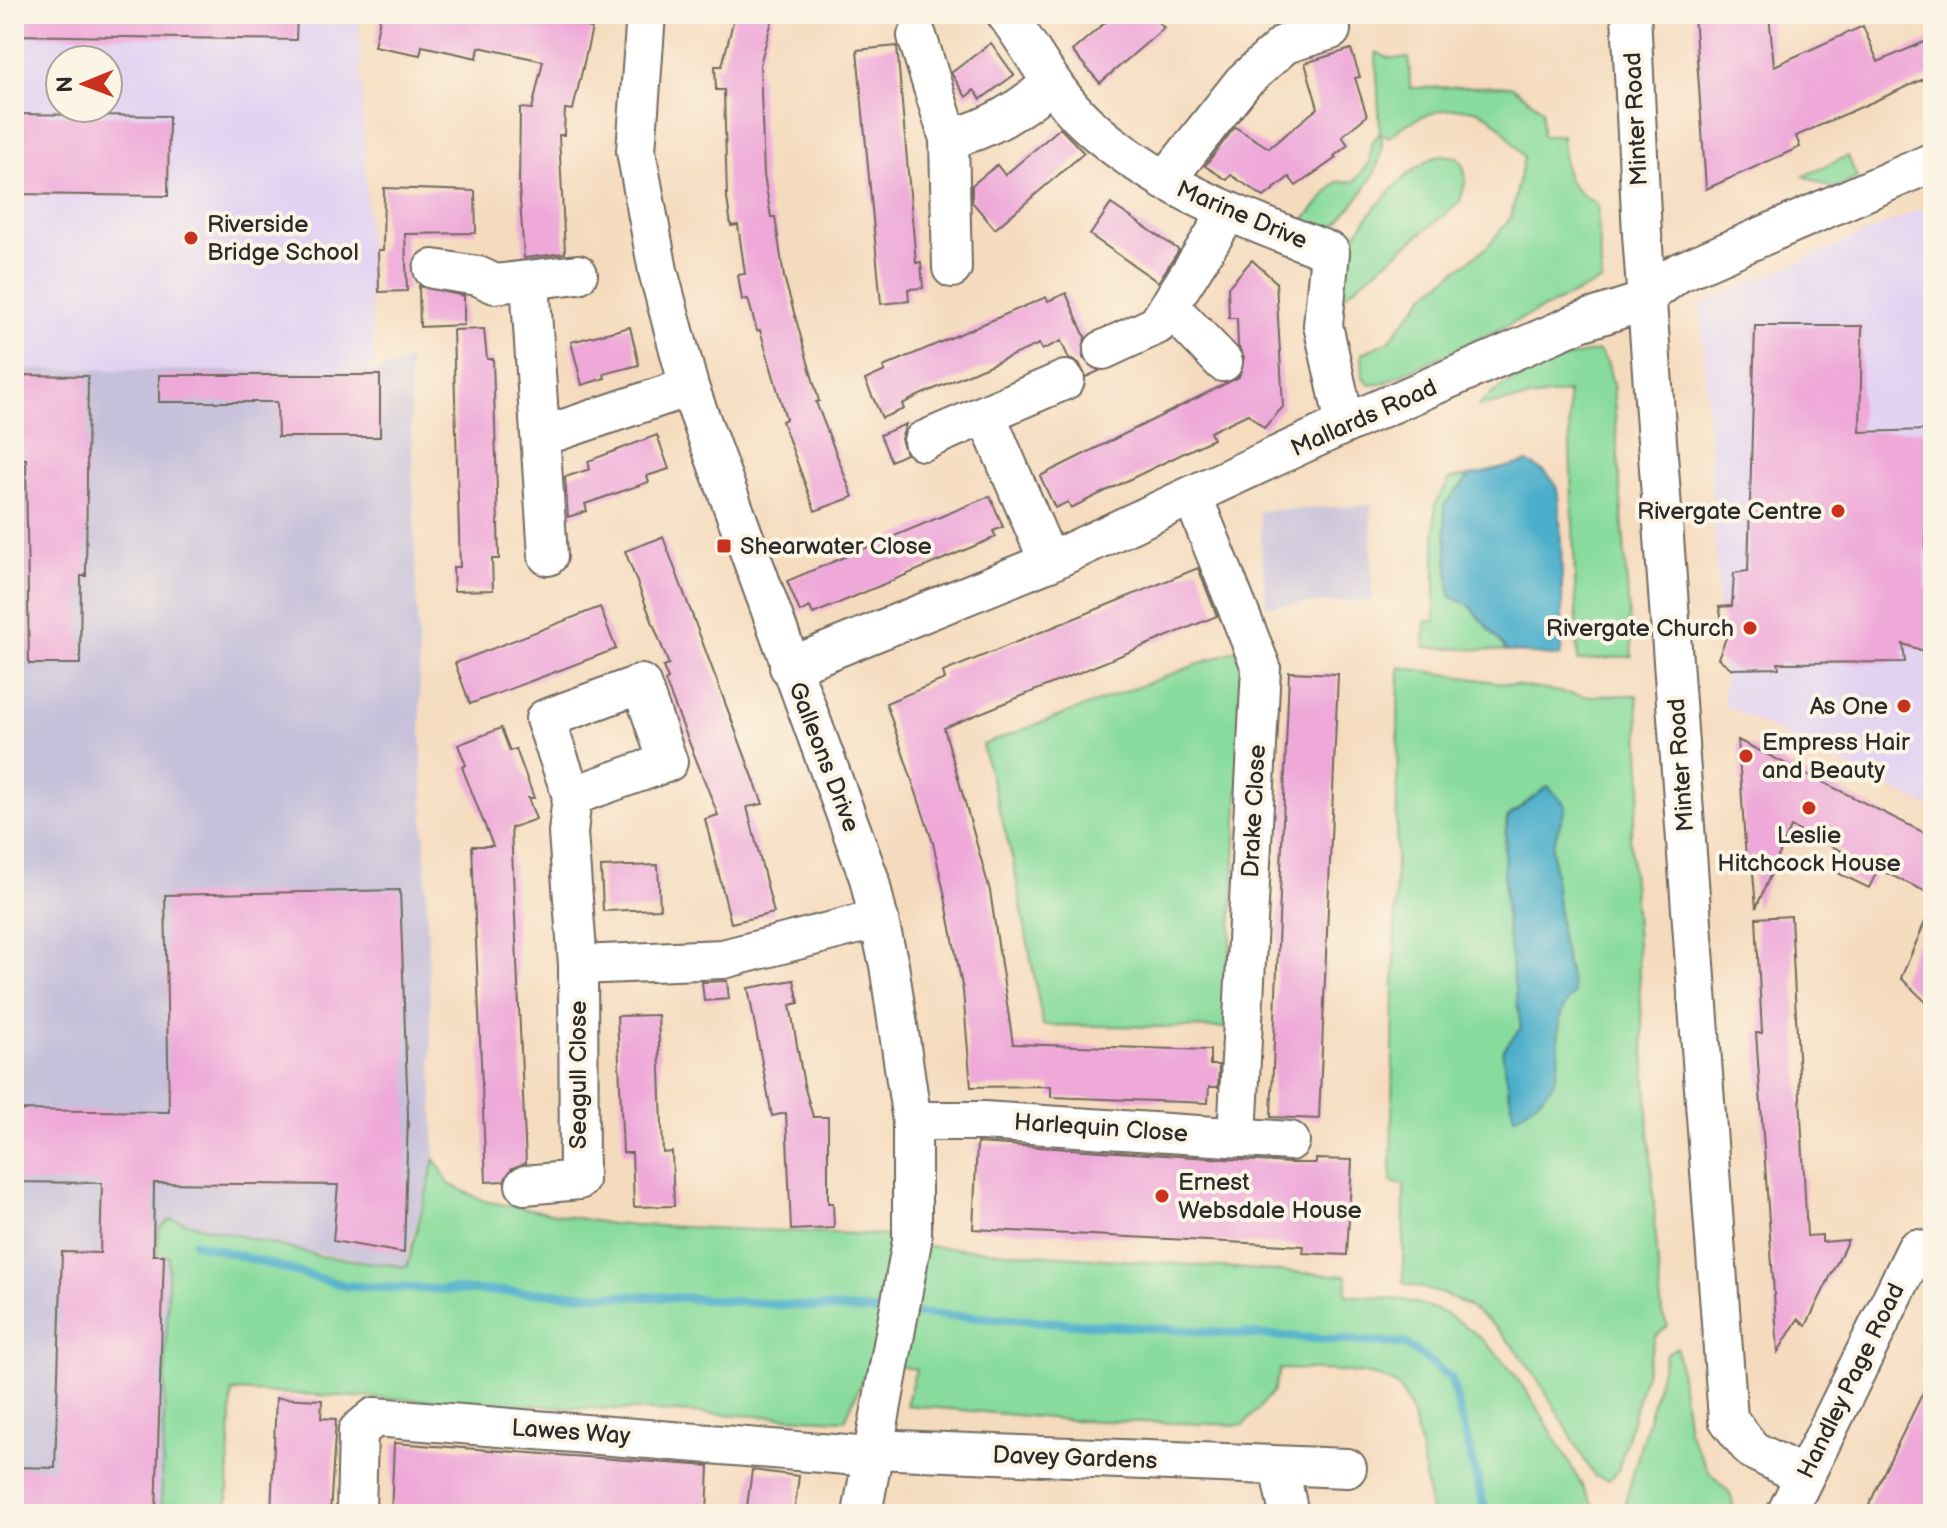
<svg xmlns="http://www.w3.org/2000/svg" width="1947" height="1528" font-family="'Balsamiq Sans',sans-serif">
<rect width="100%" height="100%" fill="#fcf5e5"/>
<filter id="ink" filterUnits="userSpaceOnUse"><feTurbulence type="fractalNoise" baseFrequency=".0125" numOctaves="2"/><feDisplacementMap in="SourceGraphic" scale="16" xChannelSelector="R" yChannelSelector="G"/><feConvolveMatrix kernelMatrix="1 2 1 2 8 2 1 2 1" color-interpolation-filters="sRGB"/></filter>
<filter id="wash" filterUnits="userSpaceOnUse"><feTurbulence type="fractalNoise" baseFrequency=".006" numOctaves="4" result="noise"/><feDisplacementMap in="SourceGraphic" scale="32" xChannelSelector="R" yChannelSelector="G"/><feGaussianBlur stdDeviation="1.8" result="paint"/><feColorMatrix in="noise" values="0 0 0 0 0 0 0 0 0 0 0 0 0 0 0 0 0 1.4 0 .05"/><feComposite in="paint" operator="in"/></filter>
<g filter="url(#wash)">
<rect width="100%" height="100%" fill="#f5dbbe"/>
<!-- built -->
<g fill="#e3d3f2" fill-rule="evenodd">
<path d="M14,14H359L374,372L14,369ZM60,60H108V108H60Z"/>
<path d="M1933,204V809L1724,705V669L1718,658L1726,638L1719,607L1701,304Z"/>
</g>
<!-- industrial -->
<g fill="#c6c0da">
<path d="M409,359L435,1159L407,1255V1267L286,1248L169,1255L161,1514H14V369L374,372Z"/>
<path d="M1371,505L1372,600L1266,606L1259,511Z"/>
</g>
<!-- green -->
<g fill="#88db9c" stroke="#5a8364" stroke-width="2" fill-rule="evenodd">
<path d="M1376,52L1388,58H1409L1410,88L1511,86L1542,109V136H1562C1565,173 1562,186 1597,204L1602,281L1382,384L1370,385L1363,377L1362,353L1388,342L1427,293L1487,247L1511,217L1524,157C1513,145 1499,120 1485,114C1456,100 1411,116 1390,137L1381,134C1388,173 1349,207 1327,236L1311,232L1305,219L1337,182L1355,181L1369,163L1371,144L1380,133Z"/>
<path d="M1441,155L1457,157C1470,173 1466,184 1459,203L1335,303C1339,286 1341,269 1347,253C1359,220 1409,165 1441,155Z"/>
<path d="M1848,156L1857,178L1833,189L1804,176Z"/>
<path d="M1599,351L1608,364L1613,385L1632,656L1578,661L1568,392L1479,406C1502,379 1564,355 1599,351Z"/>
<path d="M1470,476L1444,505L1450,596L1470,606L1507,651L1424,647L1425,621H1435V504L1450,479Z"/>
<path d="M1236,650L1245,672L1226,1028L1043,1025L1013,861L982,745Z"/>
<path d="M1399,667L1585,696L1637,695L1642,786L1630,836L1659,1283L1662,1314L1668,1326L1655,1337L1618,1471L1609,1480L1594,1476C1557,1415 1523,1333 1457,1300C1441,1292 1421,1288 1403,1283L1404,1185L1391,1182ZM1548,786L1566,806L1552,846L1561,938L1574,994L1561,1008L1557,1057L1508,1095V1071L1502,1052L1521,1028C1510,958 1498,888 1507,817Z"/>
<path d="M435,1159L449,1184L484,1201L611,1224L880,1235L935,1247L1347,1276L1346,1295C1366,1297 1387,1297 1407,1301C1505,1318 1551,1436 1597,1512L1431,1514C1425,1482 1419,1406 1395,1385C1377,1369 1306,1370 1280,1369L1273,1392L1244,1425L1070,1420L906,1405L916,1369L870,1362L845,1420L232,1391L227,1514H161L169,1256L157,1255L159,1229L171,1219L320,1256L407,1267Z"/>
<path d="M1677,1347L1688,1431L1709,1472L1730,1493L1735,1514H1622L1666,1354Z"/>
</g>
<!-- water -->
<g fill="#4bafcb" stroke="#3b6d7b" stroke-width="2">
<path d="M1527,462C1537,468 1551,473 1556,486C1562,502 1564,639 1560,657L1507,651L1470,606L1450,596L1444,505L1470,476Z"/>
<path d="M1548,786L1566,806L1552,847L1561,938L1574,994C1546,1023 1566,1046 1555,1078C1549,1096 1527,1108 1514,1118L1502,1051L1521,1028C1510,957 1498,888 1508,817Z"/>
</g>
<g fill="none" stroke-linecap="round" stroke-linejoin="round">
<!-- stream -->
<g stroke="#4bafcb" stroke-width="9">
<path d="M195,1243L346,1286L685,1298L892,1312"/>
<path d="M907,1313L1406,1344L1451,1378L1486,1514"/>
</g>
</g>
<g id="blocks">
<!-- building -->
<g fill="#eea9d9">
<path d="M14,14H297L296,40L14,35Z"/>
<path d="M381,14H531L592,28L573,110L565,109L564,135H559L565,253L524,258L519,186L520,108L532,109L543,61L479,47L477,58L422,46L420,55L374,46Z"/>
<path d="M735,14H774L760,64L764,175L771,217H775L784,277L819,401L816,402L853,497L815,511L782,421L786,419L760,330L757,331L748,299L742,300L738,275L745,274L738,225L731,226L727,198L724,90H716L715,66H722Z"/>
<path d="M1115,14H1151L1164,28L1100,83L1072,51Z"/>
<path d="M1694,14H1769L1774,66L1863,26L1878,62L1933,38V75L1796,136L1800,147L1706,189Z"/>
<path d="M991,43L1014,75L981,99L974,90L966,97L951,73Z"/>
<path d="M897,46L916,263L921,262L923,288L908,289L909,301L881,304L857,50Z"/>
<path d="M1351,49L1360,77L1355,78L1367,116L1342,136L1348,145L1334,156L1336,158L1296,186L1289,177L1264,197L1231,175L1227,180L1205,166L1235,127L1269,148L1318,108L1305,63Z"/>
<path d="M14,114L169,116L168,196L14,194Z"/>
<path d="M1060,128L1084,153L995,229L972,202V185L997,165L1005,175Z"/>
<path d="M384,188L475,191L476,233L405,234L407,291L379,292L378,250H383Z"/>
<path d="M1111,204L1179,250L1158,282L1090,235Z"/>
<path d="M1252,260L1276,282L1283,407L1264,428L1248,414L1210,432L1213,439L1182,454L1071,508L1068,502L1055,508L1040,476L1239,377L1244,357L1238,346L1237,318H1229L1228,287Z"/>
<path d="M419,286L464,296V325L420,327Z"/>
<path d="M1066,293L1085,337L1083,358L1099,371L1086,377L1079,363L1069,359L1061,341L1042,350L1039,344L920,395L902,404L904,409L882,418L865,380L885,371L883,367L1046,297L1048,301Z"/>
<path d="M1755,326H1862L1860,432L1928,430L1925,587L1933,589V654L1903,644L1905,662L1778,663L1779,668L1732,669L1718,658L1726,638L1719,607L1732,606L1734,573L1748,571Z"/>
<path d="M630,327L639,365L604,374L605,378L582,385L571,342Z"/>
<path d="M484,329L487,359H493L499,559H492L493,590L454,591L453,567H460L453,330Z"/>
<path d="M14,375L88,376L86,576H81L80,664H29L26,459H14Z"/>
<path d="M159,375H380V437H278L277,402H159Z"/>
<path d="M906,424L901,439L906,454L891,461L880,435Z"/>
<path d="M657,435L669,469L647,476L649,482L585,504L587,511L568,517L565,477L590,469L588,461Z"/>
<path d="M990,496L1003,527L993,531L996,537L813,614L810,607L800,612L787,581Z"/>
<path d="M663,537L763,804L747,807L774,913L731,923L705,819L718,815L665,681L668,679L663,667L669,665L625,551Z"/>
<path d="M1198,568L1217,616L944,728L990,891L1013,1044L1210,1050V1065H1219L1218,1087H1209L1208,1103L1051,1097V1086L971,1087L963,991L944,892L933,843L886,703L945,679L943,672Z"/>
<path d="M600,607L616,649L470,704L455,663Z"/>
<path d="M1289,672L1338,674L1319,1119L1271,1117Z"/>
<path d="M501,728L510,751L516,749L534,798H528L536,819L511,828L526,1163L512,1168L504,1181L486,1182L472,846H493L462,767L466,765L458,745Z"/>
<path d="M1738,740L1933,837V895L1878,869L1869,888L1834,871L1844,852L1791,827L1756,908L1752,861L1746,860Z"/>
<path d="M658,865L660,909L603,911L601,867Z"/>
<path d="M400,890L408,1115L404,1253L333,1241L338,1185L154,1183L153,1255H164L156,1514H14V1467L55,1468L62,1252L100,1253L102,1183L14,1182V1110L169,1112L165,895Z"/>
<path d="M1933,903V1009L1901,978Z"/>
<path d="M1791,916L1807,1236L1822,1235V1242L1848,1240L1806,1326L1798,1319L1778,1352L1756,1033H1762L1756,918Z"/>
<path d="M794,980L799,1003L790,1005L804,1085L813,1117H828V1203H833L834,1228L791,1230L786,1113L772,1116L748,988Z"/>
<path d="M727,981L729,999L704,1001L702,982Z"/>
<path d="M658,1015L663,1153L672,1152L674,1206L634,1207L632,1153H623L617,1016Z"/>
<path d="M977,1143L1289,1163H1316V1159L1352,1160L1347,1255L1303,1253L1304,1246L973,1229Z"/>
<path d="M1933,1372V1514H1865L1885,1470Z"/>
<path d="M276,1398L322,1400L321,1418L336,1419L330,1514H271Z"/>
<path d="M394,1443L709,1466L707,1514H391Z"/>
<path d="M752,1470L799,1476L794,1514H746Z"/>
</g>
</g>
</g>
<g filter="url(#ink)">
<use href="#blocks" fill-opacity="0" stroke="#72695e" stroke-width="2"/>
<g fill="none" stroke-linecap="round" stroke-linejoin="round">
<!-- minor casing -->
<g stroke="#72695e" stroke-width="42">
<g id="minor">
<path d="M646,14L636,151L658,271L689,387L869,878L889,965L912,1121V1241L862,1514"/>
<path d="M1006,14C1033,50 1053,92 1086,123C1157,188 1243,218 1330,252L1323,325L1345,424"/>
<path d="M1631,14L1642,234L1728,1419L1752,1450L1804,1476"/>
<path d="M917,36L949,139L952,268"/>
<path d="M949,139C990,129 1019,110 1052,83"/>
<path d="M1165,181L1243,82L1285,44L1331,30V14"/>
<path d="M433,269L478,276L495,284L578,274"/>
<path d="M530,281L548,556"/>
<path d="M1169,306L1223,362"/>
<path d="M1103,350L1157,325L1228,213"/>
<path d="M986,415L1049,562"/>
<path d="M543,436L689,387"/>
<path d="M923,441L1065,380"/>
<path d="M1193,497L1261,667L1237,1137"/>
<path d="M789,667L1049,562L1345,424L1580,322L1636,304L1678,273L1933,162"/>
<path d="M578,965L723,959L879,919"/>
<path d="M912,1121H983L1290,1141"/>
<path d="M525,1185L579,1180L578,965L568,833L572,796L545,719L641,684L668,762L572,796"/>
<path d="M872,1449L1347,1468"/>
<path d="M1279,1467L1289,1514"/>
<path d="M356,1514L358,1431L375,1417L871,1457"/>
<path d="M1786,1514L1916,1249L1933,1257"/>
</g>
</g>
<!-- minor -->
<use href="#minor" stroke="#fff" stroke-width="38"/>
</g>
</g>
<!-- markers -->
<g fill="#c8321e" stroke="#fcf5e5" stroke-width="3">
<circle cx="191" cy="238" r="8"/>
<circle cx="1838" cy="511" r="8"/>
<rect x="716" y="538" width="16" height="16" rx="4"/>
<circle cx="1750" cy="628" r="8"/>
<circle cx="1904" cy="706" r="8"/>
<circle cx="1746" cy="756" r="8"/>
<circle cx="1809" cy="808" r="8"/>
<circle cx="1162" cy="1196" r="8"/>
</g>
<g text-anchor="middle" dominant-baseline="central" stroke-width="8" stroke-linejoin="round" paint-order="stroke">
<!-- street labels -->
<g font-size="24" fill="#2b2b2b" stroke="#fcf5e5">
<text transform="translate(1636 119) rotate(-93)">Minter Road</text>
<text transform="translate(1242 215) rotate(23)">Marine Drive</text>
<text transform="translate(1364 418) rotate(-24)">Mallards Road</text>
<text transform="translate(824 757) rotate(69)">Galleons Drive</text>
<text transform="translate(1681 765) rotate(-94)">Minter Road</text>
<text transform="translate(1254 811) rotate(-87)">Drake Close</text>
<text transform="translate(578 1075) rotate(-90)">Seagull Close</text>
<text transform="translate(1101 1128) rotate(4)">Harlequin Close</text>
<text transform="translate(1851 1381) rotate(-64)">Handley Page Road</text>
<text transform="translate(571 1432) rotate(4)">Lawes Way</text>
<text transform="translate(1075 1458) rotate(2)">Davey Gardens</text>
</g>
<!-- poi labels -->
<g font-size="24" fill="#2b2b2b" stroke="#fcf5e5" text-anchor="start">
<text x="207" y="224">Riverside<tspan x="207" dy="28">Bridge School</tspan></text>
<text x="1822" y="511" text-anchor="end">Rivergate Centre</text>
<text x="740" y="546">Shearwater Close</text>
<text x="1734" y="628" text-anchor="end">Rivergate Church</text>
<text x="1888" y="706" text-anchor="end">As One</text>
<text x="1762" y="742">Empress Hair<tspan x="1762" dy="28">and Beauty</tspan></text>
<text x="1809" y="835" text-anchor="middle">Leslie<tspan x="1809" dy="28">Hitchcock House</tspan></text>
<text x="1178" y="1182">Ernest<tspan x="1178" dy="28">Websdale House</tspan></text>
</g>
</g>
<!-- margin -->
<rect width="1947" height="1528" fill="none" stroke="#fcf5e5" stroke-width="48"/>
<!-- north arrow -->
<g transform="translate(84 84) rotate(269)"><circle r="38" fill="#fcf5e5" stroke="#a8a49b" stroke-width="2"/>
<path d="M0-6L14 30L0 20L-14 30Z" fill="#c8321e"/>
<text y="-12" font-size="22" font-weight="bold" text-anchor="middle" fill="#2b2b2b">N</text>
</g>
</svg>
